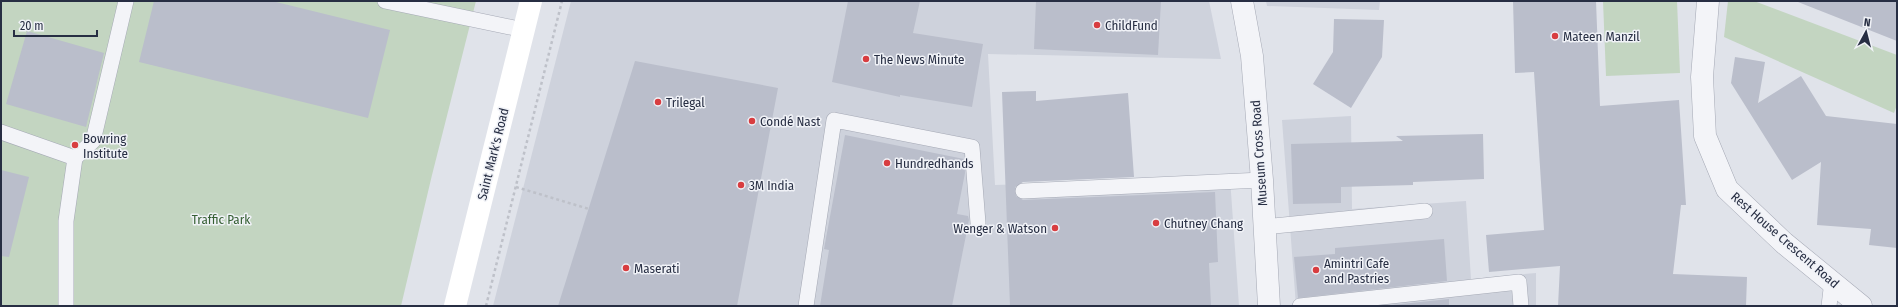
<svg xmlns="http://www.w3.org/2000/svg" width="1898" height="307" font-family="'Fira Sans Condensed',sans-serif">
<rect width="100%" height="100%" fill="#e0e3ea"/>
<!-- built -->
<g fill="#ced2dc">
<path d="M571,1H1209L1221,59L988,54L995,185L1230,178L1239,306H493Z"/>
<path d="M1266,1H1380L1379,10L1267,6Z"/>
<path d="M1351,116L1352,209L1466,201L1471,279L1536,273V306H1296L1282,120Z"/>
</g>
<!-- green -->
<g fill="#c3d5c1">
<path d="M1,1H476L432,175L401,306H1Z"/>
<path d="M1603,1H1677L1680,73L1606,76Z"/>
<path d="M1728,1H1754L1897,55V105L1894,113L1724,37Z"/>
</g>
<!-- building -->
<g fill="#babecb">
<path d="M154,1H272L390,30L368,118L139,62Z"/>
<path d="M848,1H920L913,33L983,44L972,107L900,95V97L832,82Z"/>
<path d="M1036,1H1161L1158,55L1034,49Z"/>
<path d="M1513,1H1596L1600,106L1679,100L1686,205H1681L1673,274L1747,277L1746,306H1558L1560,266L1489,272L1486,235L1544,230L1534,72L1515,73Z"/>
<path d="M1799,1H1897V41L1798,2Z"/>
<path d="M1334,19L1384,20L1382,57L1351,108L1313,84L1333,52Z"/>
<path d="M27,31L104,53L86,127L6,104Z"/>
<path d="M1735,57L1765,62L1758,103L1801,76L1826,116L1897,124V248L1869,245L1871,229L1817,225L1821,162L1792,180L1731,83Z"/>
<path d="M635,61L778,88L737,306H558Z"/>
<path d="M1036,91V101L1128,93L1134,177L1023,182L1015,187L1016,196L1023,200L1215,192L1218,262L1209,263L1211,306H1010L1002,92Z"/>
<path d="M1483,134L1484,179L1413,182V185L1341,187V203L1293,204L1291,144L1403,141L1396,136Z"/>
<path d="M845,135L964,159L965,173L957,214L968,216L969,220L952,306H820L829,250L824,249Z"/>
<path d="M1,170L29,177L9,257L1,256Z"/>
<path d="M1444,239L1447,281L1298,298L1294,257L1335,254V248Z"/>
<path d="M1449,299V306H1383Z"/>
</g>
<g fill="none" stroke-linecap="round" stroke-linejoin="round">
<!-- service casing -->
<g stroke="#a5a9b5" stroke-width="16">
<g id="service">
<path d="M385,1L524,30"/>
<path d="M1,132L75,158L93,141L126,1"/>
<path d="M1023,191L1262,180"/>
<path d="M1264,227L1425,211"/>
<path d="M66,306V221L75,158"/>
<path d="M806,306L834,120L972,147L978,223"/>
<path d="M1300,306L1519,282L1521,306"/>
<path d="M1829,306L1832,281"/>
</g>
</g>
<!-- minor casing -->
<g stroke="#a5a9b5" stroke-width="23">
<g id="minor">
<path d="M1242,1L1252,56L1262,180L1269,306"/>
<path d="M1708,1L1702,77L1705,136L1727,189L1784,243L1861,306"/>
</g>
</g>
<!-- path -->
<g stroke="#bec1c9" stroke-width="2.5" stroke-dasharray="3 3" stroke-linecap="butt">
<path d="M516,187L589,209"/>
<path d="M486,306L562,1"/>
</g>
<!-- service -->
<use href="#service" stroke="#f3f4f8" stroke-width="15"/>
<!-- minor -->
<use href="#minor" stroke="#f3f4f8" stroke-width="22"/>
<!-- secondary -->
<path stroke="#fff" stroke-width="22" d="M455,306L531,1"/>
</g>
<!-- markers -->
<g fill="#d83d40" stroke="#f0f2f7" stroke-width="1.5">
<circle cx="1097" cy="25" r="4"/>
<circle cx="1555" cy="36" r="4"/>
<circle cx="866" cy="59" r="4"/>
<circle cx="658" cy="102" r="4"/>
<circle cx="752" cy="121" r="4"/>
<circle cx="75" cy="145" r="4"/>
<circle cx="887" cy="163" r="4"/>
<circle cx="741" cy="185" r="4"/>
<circle cx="1156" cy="223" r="4"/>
<circle cx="1055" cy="228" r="4"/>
<circle cx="626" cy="268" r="4"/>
<circle cx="1316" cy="270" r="4"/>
</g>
<g text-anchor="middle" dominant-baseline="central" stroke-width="3" stroke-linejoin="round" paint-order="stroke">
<!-- poi labels -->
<g font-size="13" fill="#272e43" stroke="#f0f2f7" text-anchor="start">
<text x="1105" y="25">ChildFund</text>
<text x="1563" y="36">Mateen Manzil</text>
<text x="874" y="59">The News Minute</text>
<text x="666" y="102">Trilegal</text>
<text x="760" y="121">Condé Nast</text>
<text x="83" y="138">Bowring<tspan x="83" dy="15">Institute</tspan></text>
<text x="895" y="163">Hundredhands</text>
<text x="749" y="185">3M India</text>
<text x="1164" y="223">Chutney Chang</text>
<text x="1047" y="228" text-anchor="end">Wenger &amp; Watson</text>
<text x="1324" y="263">Amintri Cafe<tspan x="1324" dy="15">and Pastries</tspan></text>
<text x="634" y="268">Maserati</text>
</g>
<!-- street labels -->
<g font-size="13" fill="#272e43" stroke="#f0f2f7">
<text transform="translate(1259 153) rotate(-94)">Museum Cross Road</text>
<text transform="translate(493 154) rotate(-76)">Saint Mark's Road</text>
<text transform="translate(1785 240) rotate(41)">Rest House Crescent Road</text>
</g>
<!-- park labels -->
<g font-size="13" fill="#366034" stroke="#f0f2f7">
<text x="221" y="219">Traffic Park</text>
</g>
</g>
<!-- border -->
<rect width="1898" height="307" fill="none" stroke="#272e43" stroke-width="4"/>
<!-- north arrow -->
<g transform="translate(1866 32) rotate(7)" stroke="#f0f2f7" stroke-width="3" paint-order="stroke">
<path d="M0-3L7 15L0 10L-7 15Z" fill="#272e43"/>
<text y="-6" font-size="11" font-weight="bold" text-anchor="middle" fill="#272e43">N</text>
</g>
<!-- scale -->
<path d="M14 30v6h83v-6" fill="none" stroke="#272e43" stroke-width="2"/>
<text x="20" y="30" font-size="12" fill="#272e43" stroke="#f0f2f7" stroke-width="3" paint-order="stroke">20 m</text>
</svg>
